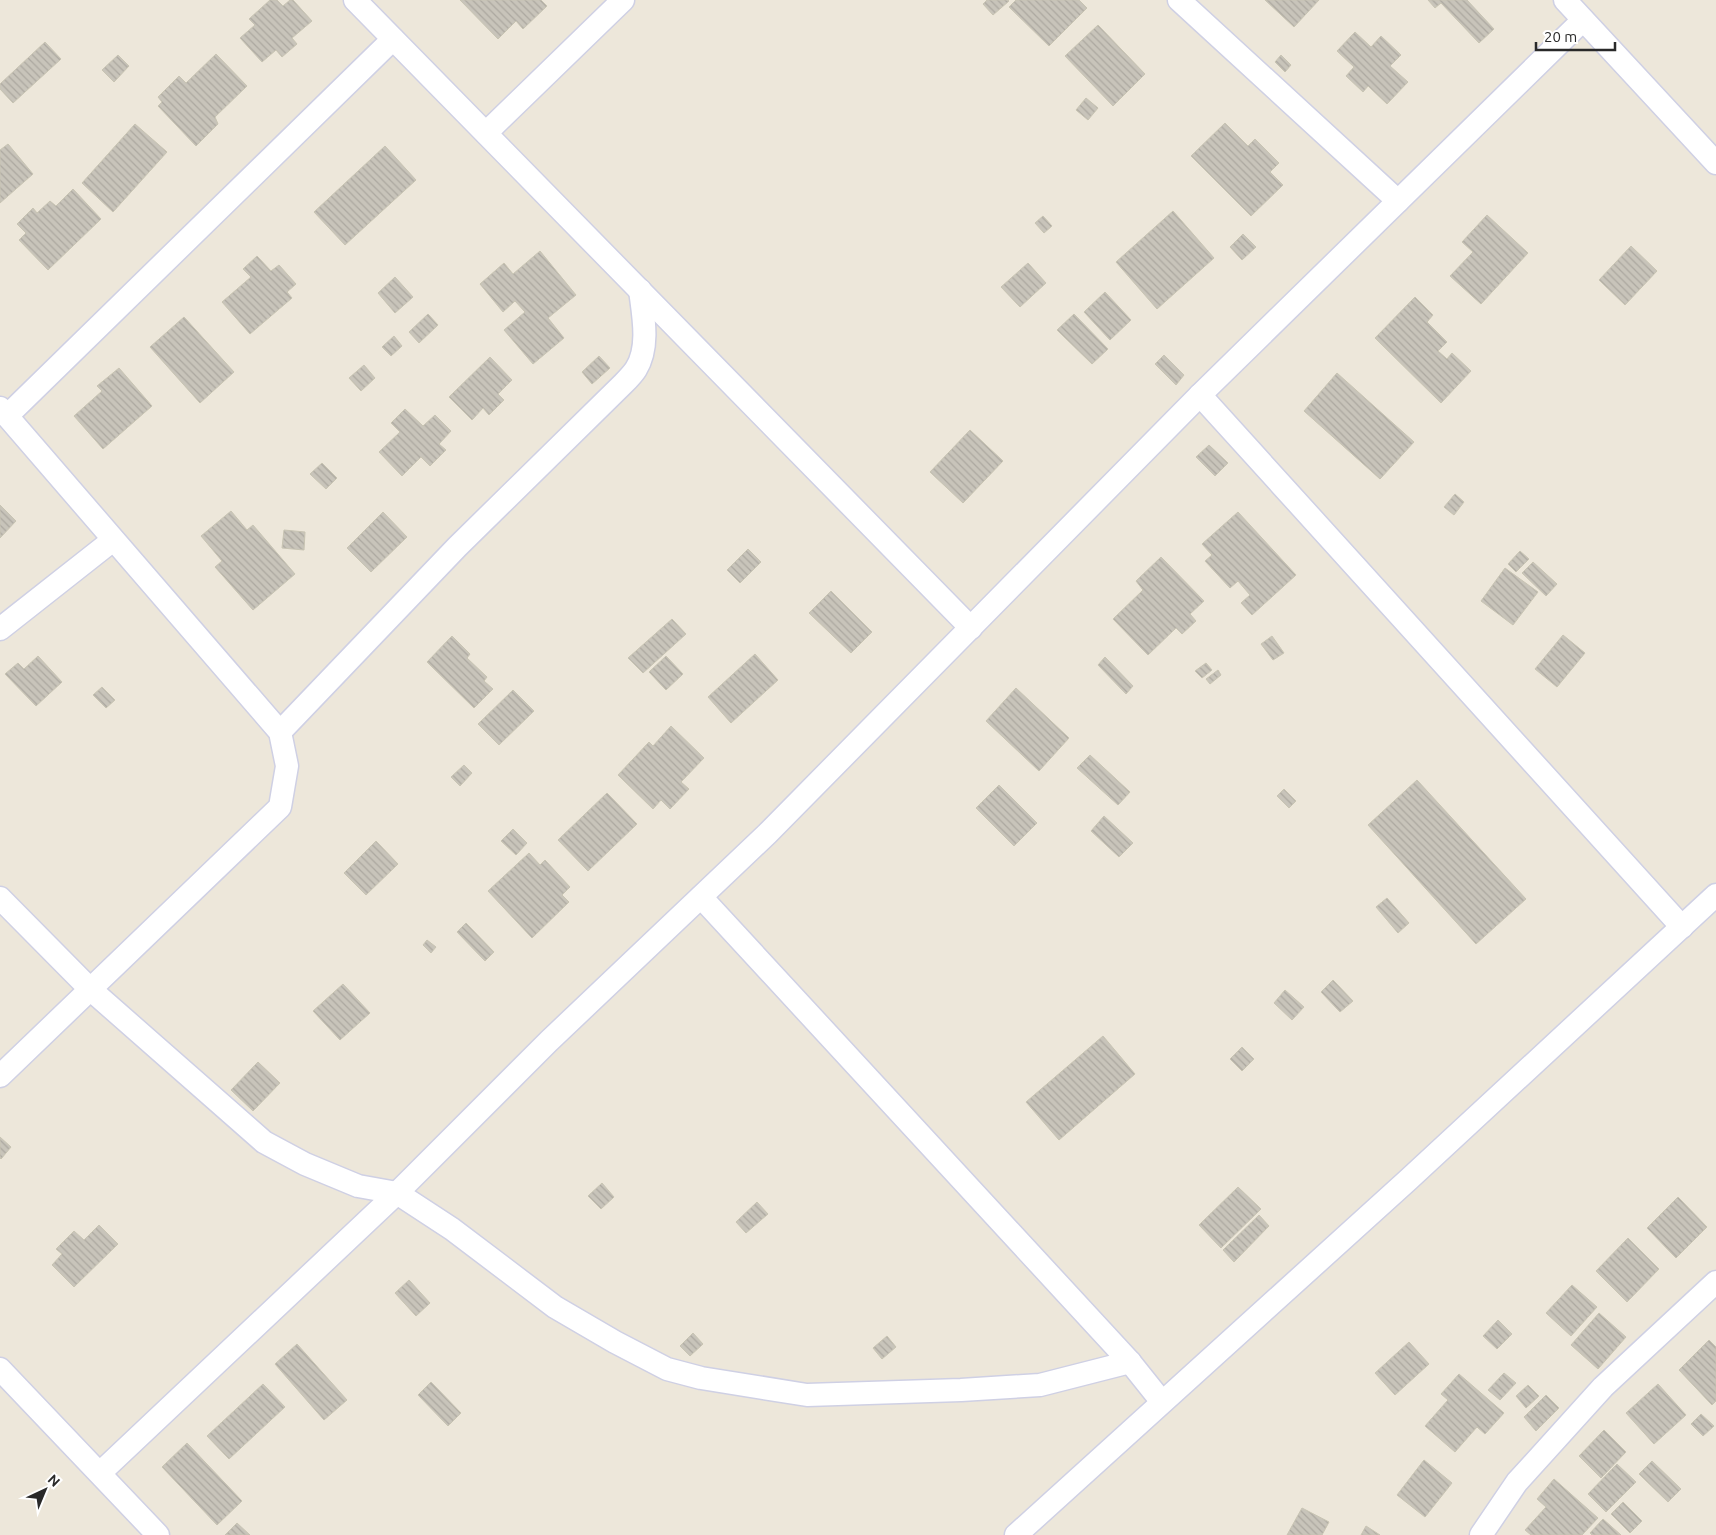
<svg xmlns="http://www.w3.org/2000/svg" width="1716" height="1535" font-family="Ubuntu,sans-serif">
<defs>
<pattern id="building-back-hatch" width="6" height="6" patternUnits="userSpaceOnUse" patternTransform="scale(1.25)"><rect width="6" height="6" fill="#c8c4ba"/><path d="M-1 5l2 2M0 0l6 6M5-1l2 2" fill="none" stroke="#aca8a0"/></pattern>
</defs>
<rect width="100%" height="100%" fill="#ede7da"/>
<!-- building -->
<g fill="url(#building-back-hatch)" stroke="#c8c4b3">
<path d="M270,0H277L283,6L290,0H293L312,21L292,38L297,44L282,57L276,50L262,62L240,38L255,25L249,19Z"/>
<path d="M460,0H541L547,6L523,29L516,21L498,39Z"/>
<path d="M987,0H1008L1009,1L993,15L983,4Z"/>
<path d="M1016,0H1079L1087,8L1049,46L1009,7Z"/>
<path d="M1265,0H1319L1294,27Z"/>
<path d="M1428,0H1467L1494,29L1479,43L1441,3L1435,8Z"/>
<path d="M1098,25L1145,74L1113,106L1065,56Z"/>
<path d="M1355,32L1371,47L1381,36L1401,55L1390,66L1408,82L1387,104L1368,86L1363,92L1346,76L1354,67L1337,51Z"/>
<path d="M45,42L61,59L13,103L0,89V84Z"/>
<path d="M216,54L247,86L215,117L218,124L196,146L158,106L162,102L158,97L179,76L186,83Z"/>
<path d="M118,55L129,66L114,82L102,70Z"/>
<path d="M1281,55L1291,65L1285,72L1275,62Z"/>
<path d="M1086,98L1098,108L1088,120L1076,110Z"/>
<path d="M1225,123L1248,146L1255,139L1279,163L1270,172L1283,185L1251,216L1191,156Z"/>
<path d="M135,124L167,152L113,212L82,183Z"/>
<path d="M8,144L33,174L0,203V150Z"/>
<path d="M385,146L416,180L345,245L314,212Z"/>
<path d="M73,189L101,219L48,270L19,240L26,233L17,224L33,208L37,213L50,201L56,206Z"/>
<path d="M1173,211L1214,258L1157,309L1116,262Z"/>
<path d="M1487,215L1528,253L1481,304L1450,276L1473,252L1462,242Z"/>
<path d="M1043,216L1052,226L1044,233L1035,223Z"/>
<path d="M1243,234L1256,247L1242,260L1230,247Z"/>
<path d="M1631,246L1657,271L1625,305L1599,280Z"/>
<path d="M540,251L576,295L548,318L564,338L533,364L504,330L525,312L515,301L503,312L480,284L504,263L513,274Z"/>
<path d="M257,256L271,271L279,265L296,284L287,292L292,298L250,334L222,302L251,277L243,269Z"/>
<path d="M1028,263L1046,283L1020,307L1001,287Z"/>
<path d="M395,277L413,297L395,313L378,293Z"/>
<path d="M1105,292L1131,320L1110,340L1084,312Z"/>
<path d="M1415,297L1433,315L1427,322L1447,342L1438,351L1447,359L1452,353L1471,371L1441,403L1375,338Z"/>
<path d="M428,314L438,325L419,343L409,332Z"/>
<path d="M1074,314L1108,349L1092,364L1057,330Z"/>
<path d="M184,317L234,372L200,403L150,347Z"/>
<path d="M394,336L402,346L391,356L382,347Z"/>
<path d="M1164,355L1184,375L1176,385L1155,364Z"/>
<path d="M599,356L610,368L592,384L582,372Z"/>
<path d="M490,357L512,380L498,394L504,400L489,415L483,408L472,420L449,397Z"/>
<path d="M364,365L375,378L361,391L349,378Z"/>
<path d="M119,368L152,406L103,449L74,416L102,391L97,386Z"/>
<path d="M1337,373L1414,442L1380,479L1304,411Z"/>
<path d="M405,409L423,426L435,415L451,431L439,444L446,450L430,466L421,457L402,476L379,452L400,432L391,423Z"/>
<path d="M970,430L1003,461L963,503L930,472Z"/>
<path d="M1209,445L1228,463L1215,476L1196,457Z"/>
<path d="M322,463L337,478L326,489L310,474Z"/>
<path d="M1455,494L1464,502L1454,515L1444,507Z"/>
<path d="M0,505L16,521L0,538Z"/>
<path d="M231,511L247,530L253,525L295,574L253,610L215,567L222,561L201,536Z"/>
<path d="M383,512L407,537L371,572L347,548Z"/>
<path d="M1238,512L1296,575L1252,615L1241,603L1250,595L1238,581L1230,588L1205,561L1212,555L1202,544Z"/>
<path d="M284,530L305,532L304,550L282,548Z"/>
<path d="M748,549L761,562L740,583L727,570Z"/>
<path d="M1520,551L1529,559L1516,572L1508,564Z"/>
<path d="M1161,557L1204,601L1190,614L1196,621L1182,634L1176,628L1148,655L1113,619L1143,590L1136,581Z"/>
<path d="M1533,562L1557,584L1546,596L1522,573Z"/>
<path d="M1505,568L1538,592L1513,625L1481,601Z"/>
<path d="M831,591L872,632L851,653L809,613Z"/>
<path d="M672,619L686,634L643,673L628,658Z"/>
<path d="M1563,635L1585,653L1557,687L1535,669Z"/>
<path d="M452,636L470,654L467,658L487,677L484,681L493,689L474,708L427,662Z"/>
<path d="M1272,636L1284,653L1273,660L1261,644Z"/>
<path d="M755,654L778,680L731,723L708,697Z"/>
<path d="M38,656L62,682L36,706L5,674L18,663L24,669Z"/>
<path d="M666,656L683,674L666,690L649,672Z"/>
<path d="M1105,657L1133,686L1126,694L1098,665Z"/>
<path d="M1206,663L1212,670L1202,678L1195,671Z"/>
<path d="M1218,670L1221,675L1210,684L1206,679Z"/>
<path d="M102,687L115,700L106,708L93,695Z"/>
<path d="M1016,688L1069,738L1039,771L986,721Z"/>
<path d="M513,690L534,711L499,745L478,724Z"/>
<path d="M671,726L704,758L681,782L689,789L670,809L661,800L653,809L618,775L649,742L653,746Z"/>
<path d="M1090,755L1130,792L1118,805L1077,768Z"/>
<path d="M464,765L472,773L460,786L451,777Z"/>
<path d="M1417,780L1526,899L1476,944L1368,825Z"/>
<path d="M999,785L1037,823L1014,846L976,808Z"/>
<path d="M1284,789L1296,801L1289,808L1277,796Z"/>
<path d="M607,793L637,824L588,871L558,840Z"/>
<path d="M1104,816L1133,843L1119,857L1091,831Z"/>
<path d="M513,829L527,843L516,855L501,841Z"/>
<path d="M376,841L398,864L366,895L344,873Z"/>
<path d="M529,853L540,865L545,860L570,887L562,895L569,902L532,938L488,891Z"/>
<path d="M1387,898L1409,923L1398,933L1376,907Z"/>
<path d="M466,923L494,952L485,961L457,932Z"/>
<path d="M427,940L436,947L431,953L423,945Z"/>
<path d="M1333,980L1353,1001L1340,1012L1321,992Z"/>
<path d="M343,984L370,1013L340,1040L313,1011Z"/>
<path d="M1285,990L1304,1007L1292,1020L1274,1003Z"/>
<path d="M1103,1036L1135,1074L1059,1140L1026,1102Z"/>
<path d="M1242,1047L1254,1059L1242,1071L1230,1059Z"/>
<path d="M258,1062L280,1083L253,1111L231,1090Z"/>
<path d="M0,1137L11,1147L1,1159L0,1158Z"/>
<path d="M602,1183L614,1197L601,1209L588,1196Z"/>
<path d="M1238,1187L1261,1209L1221,1248L1199,1225Z"/>
<path d="M1678,1197L1707,1227L1676,1258L1647,1228Z"/>
<path d="M757,1202L768,1214L746,1233L736,1222Z"/>
<path d="M1259,1215L1269,1226L1234,1262L1223,1250Z"/>
<path d="M99,1225L118,1244L74,1287L52,1265L62,1254L56,1249L74,1231L84,1240Z"/>
<path d="M1628,1238L1659,1269L1627,1302L1596,1271Z"/>
<path d="M409,1280L430,1303L416,1316L395,1293Z"/>
<path d="M1572,1285L1597,1307L1571,1336L1546,1313Z"/>
<path d="M1599,1313L1626,1337L1598,1369L1571,1345Z"/>
<path d="M1498,1320L1512,1334L1497,1349L1483,1336Z"/>
<path d="M693,1333L703,1344L690,1356L680,1346Z"/>
<path d="M887,1336L896,1347L882,1359L873,1348Z"/>
<path d="M1709,1340L1716,1347V1401L1712,1405L1679,1370Z"/>
<path d="M1409,1342L1429,1364L1395,1395L1375,1373Z"/>
<path d="M297,1344L347,1400L324,1420L275,1364Z"/>
<path d="M1504,1373L1516,1383L1500,1400L1488,1390Z"/>
<path d="M1459,1374L1504,1413L1485,1434L1477,1427L1455,1452L1425,1426L1448,1400L1441,1394Z"/>
<path d="M431,1382L461,1413L448,1426L418,1395Z"/>
<path d="M263,1384L285,1407L229,1459L207,1436Z"/>
<path d="M1658,1384L1686,1415L1654,1444L1626,1413Z"/>
<path d="M1528,1385L1539,1396L1526,1408L1516,1396Z"/>
<path d="M1546,1395L1559,1408L1536,1431L1524,1417Z"/>
<path d="M1701,1414L1714,1426L1703,1436L1691,1424Z"/>
<path d="M1604,1430L1626,1452L1601,1478L1579,1456Z"/>
<path d="M187,1443L242,1501L217,1525L162,1467Z"/>
<path d="M1424,1460L1452,1483L1425,1517L1397,1495Z"/>
<path d="M1652,1461L1681,1489L1668,1502L1639,1474Z"/>
<path d="M1617,1464L1636,1482L1606,1512L1588,1494Z"/>
<path d="M1554,1479L1598,1518L1582,1535H1531L1525,1530L1546,1507L1537,1499Z"/>
<path d="M1623,1502L1642,1521L1630,1533L1611,1514Z"/>
<path d="M1302,1508L1329,1522L1322,1535H1287Z"/>
<path d="M1603,1519L1621,1535H1592L1590,1533Z"/>
<path d="M237,1523L250,1535H225Z"/>
<path d="M1366,1526L1380,1535H1361Z"/>
</g>
<g fill="none" stroke-linecap="round" stroke-linejoin="round">
<!-- minor casing -->
<g stroke="#cfd0e4" stroke-width="25">
<g id="minor">
<path d="M355,0L971,628"/>
<path d="M1179,0L1398,201"/>
<path d="M1565,0L1716,163"/>
<path d="M486,133L623,0"/>
<path d="M1200,395L1682,927"/>
<path d="M0,408L280,732L287,766L280,807L0,1076"/>
<path d="M7,416L393,39"/>
<path d="M0,629L113,540"/>
<path d="M280,732L457,547L623,384C628,379 633,374 636,369C650,347 643,314 640,290"/>
<path d="M701,897L1130,1362L1162,1402"/>
<path d="M0,898L90,989L264,1142L305,1164L358,1186L397,1193L452,1229L555,1307L615,1342L667,1369L701,1378L807,1395L961,1390L1040,1385L1130,1362"/>
<path d="M0,1369L158,1535"/>
<path d="M100,1473L397,1193L549,1041L767,834L1200,395L1583,20"/>
<path d="M1016,1535L1408,1180L1716,895"/>
<path d="M1481,1535L1517,1482L1603,1387L1716,1282"/>
</g>
</g>
<!-- minor -->
<use href="#minor" stroke="#fff" stroke-width="22"/>
</g>
<!-- north arrow -->
<g transform="translate(45 1490) rotate(44)" stroke="#ffffff" stroke-width="4" paint-order="stroke">
<path d="M0-4L9 19L0 12L-9 19Z" fill="#292929"/>
<text y="-8" font-size="14" font-weight="bold" text-anchor="middle" fill="#292929">N</text>
</g>
<!-- scale -->
<path d="M1536 42v8h79v-8" fill="none" stroke="#292929" stroke-width="2.5"/>
<text x="1544" y="42" font-size="15" fill="#292929" stroke="#ffffff" stroke-width="4" paint-order="stroke">20 m</text>
</svg>
